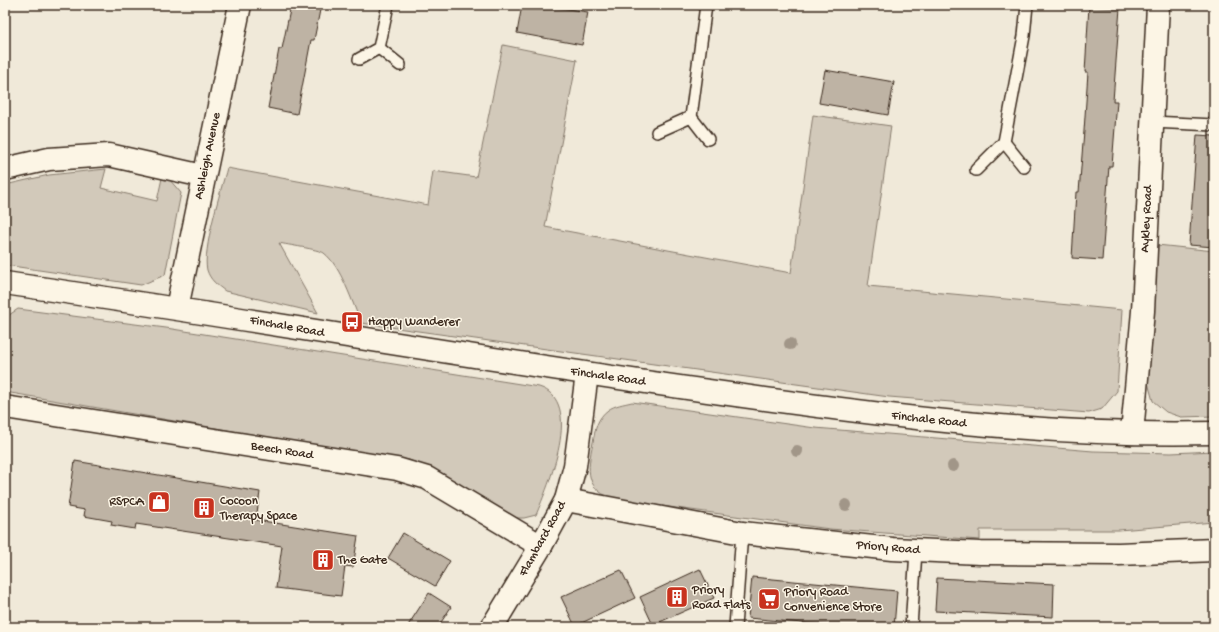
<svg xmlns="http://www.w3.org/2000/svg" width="1219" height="632" font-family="'Gochi Hand',sans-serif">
<rect width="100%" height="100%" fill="#f0e9d9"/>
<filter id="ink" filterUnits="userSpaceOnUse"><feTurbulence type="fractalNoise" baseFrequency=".025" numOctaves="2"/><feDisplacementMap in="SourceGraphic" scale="8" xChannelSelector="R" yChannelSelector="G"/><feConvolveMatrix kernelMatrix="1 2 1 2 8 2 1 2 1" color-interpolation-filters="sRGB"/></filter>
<g filter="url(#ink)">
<!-- green -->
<g fill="#d2c9ba" stroke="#867a6c">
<path d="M503,45L577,60L545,227L791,273L813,115L891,126L868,286L1122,310L1117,391L1102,409L1089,413L889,397L361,323C353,304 341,266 324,253C318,249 287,245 279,243L318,313L225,291C217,285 210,280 207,270C202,251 221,190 227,168L428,205L433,171L476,177Z"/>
<path d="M106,169L101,188L157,201L162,178L169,179L181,193L165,275L141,285L5,265V185L49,175Z"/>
<path d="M1157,245L1214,251V416L1181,417L1166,412L1153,401L1147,379Z"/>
<path d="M18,309L166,328L539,387C585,401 548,486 536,515L524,518H515L428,468L409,460L309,444L5,392V334L9,315Z"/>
<path d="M632,402L815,428L1093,451L1171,453L1214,451V522L1119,530H980V540L830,529L618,500C584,491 587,471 593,442C595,430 597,418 608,410C615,405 624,404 632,402Z"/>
</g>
<!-- building -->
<g fill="#beb3a4" stroke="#3b2a1e">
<path d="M291,5H321L314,40H311L297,114L268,108L279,49H282Z"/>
<path d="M522,5H554V7L588,12L582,45L517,33Z"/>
<path d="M1089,6L1120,8L1113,101H1117L1112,166H1109L1102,260L1072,258L1076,192H1079L1084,131L1088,72H1085Z"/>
<path d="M825,70L894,82L888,115L819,103Z"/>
<path d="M1197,135L1214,136V247L1189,245Z"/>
<path d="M75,461L260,492L256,520L358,536L353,567L345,566L341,596L276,588L282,546L136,524L135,529L111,525L112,521L84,516L85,510L68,507Z"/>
<path d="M403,533L450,561L435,586L388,558Z"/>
<path d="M700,569L714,598L653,625L640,597Z"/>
<path d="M621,570L635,598L575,626L561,597Z"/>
<path d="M752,577L897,591L894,627H845L748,618Z"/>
<path d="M937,578L1054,584L1053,617L935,611Z"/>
<path d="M429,593L451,607L438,627H407Z"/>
</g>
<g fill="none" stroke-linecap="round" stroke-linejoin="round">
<!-- lane casing -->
<g stroke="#3b2a1e" stroke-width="14">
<g id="lane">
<path d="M379,48L400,65"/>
<path d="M359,59L379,48L388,5"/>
<path d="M691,117L708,139"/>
<path d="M1152,122L1214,125"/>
<path d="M657,132L691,117L706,5"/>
<path d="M1004,142L1024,167"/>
<path d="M976,170L1004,142L1024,36L1027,5"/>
<path d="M735,627L742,533"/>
<path d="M911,627L916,551"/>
</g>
</g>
<!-- street casing -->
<g stroke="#3b2a1e" stroke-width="25">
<g id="street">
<path d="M5,169L49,159L109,155L203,176"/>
<path d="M177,308L240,5"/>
<path d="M5,407L397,469L427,478L541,546"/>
<path d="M1132,433L1143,311L1158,5"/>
<path d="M566,500L742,533L892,549L980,553L1119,554L1214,550"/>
<path d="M492,627L541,546L566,500L575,466L587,374"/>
</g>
</g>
<!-- secondary casing -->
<g stroke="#3b2a1e" stroke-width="25">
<path id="secondary" d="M5,283C240,317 473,358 708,391C876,415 1044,437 1214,433"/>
</g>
<!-- lane -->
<use href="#lane" stroke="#fcf5e5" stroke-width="11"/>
<!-- street -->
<use href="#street" stroke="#fcf5e5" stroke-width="22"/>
<!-- secondary -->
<use href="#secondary" stroke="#fcf5e5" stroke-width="22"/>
</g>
<!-- trees -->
<g fill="#a19688">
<circle cx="790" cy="344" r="6"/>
<circle cx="797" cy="451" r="6"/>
<circle cx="953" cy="466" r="6"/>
<circle cx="846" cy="505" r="6"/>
</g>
</g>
<!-- icons -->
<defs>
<g id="bus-square" transform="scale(1.15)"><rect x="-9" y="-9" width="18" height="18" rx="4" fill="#c8321e" stroke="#fcf5e5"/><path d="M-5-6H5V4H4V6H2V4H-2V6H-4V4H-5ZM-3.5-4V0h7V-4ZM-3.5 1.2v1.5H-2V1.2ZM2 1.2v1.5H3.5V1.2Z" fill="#fff"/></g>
<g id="shop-square" transform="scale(1.15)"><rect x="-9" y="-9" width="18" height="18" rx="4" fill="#c8321e" stroke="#fcf5e5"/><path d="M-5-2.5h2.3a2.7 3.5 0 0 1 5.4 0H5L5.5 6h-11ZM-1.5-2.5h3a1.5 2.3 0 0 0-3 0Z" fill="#fff"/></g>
<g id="building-square" transform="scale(1.15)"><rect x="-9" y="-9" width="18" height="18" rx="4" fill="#c8321e" stroke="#fcf5e5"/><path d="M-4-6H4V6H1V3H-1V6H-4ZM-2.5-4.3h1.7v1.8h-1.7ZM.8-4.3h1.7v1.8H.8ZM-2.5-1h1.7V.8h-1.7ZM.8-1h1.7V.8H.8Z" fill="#fff"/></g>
<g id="supermarket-square" transform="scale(1.15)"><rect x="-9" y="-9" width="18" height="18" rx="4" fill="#c8321e" stroke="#fcf5e5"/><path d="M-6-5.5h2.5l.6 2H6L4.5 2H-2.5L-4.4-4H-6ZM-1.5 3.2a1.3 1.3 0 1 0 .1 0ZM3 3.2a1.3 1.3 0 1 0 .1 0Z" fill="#fff"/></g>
</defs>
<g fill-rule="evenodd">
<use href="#bus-square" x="352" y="322"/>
<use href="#shop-square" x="159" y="502"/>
<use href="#building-square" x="204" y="508"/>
<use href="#building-square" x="323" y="560"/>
<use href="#building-square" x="677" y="597"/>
<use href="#supermarket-square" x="769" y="599"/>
</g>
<g text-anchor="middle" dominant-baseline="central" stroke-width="3" stroke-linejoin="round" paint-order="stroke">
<!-- street labels -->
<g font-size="13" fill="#3b2a1e" stroke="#fcf5e5">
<text transform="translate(208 156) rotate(-78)">Ashleigh Avenue</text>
<text transform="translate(1147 219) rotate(-87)">Aykley Road</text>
<text transform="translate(287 327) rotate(10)">Finchale Road</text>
<text transform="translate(608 377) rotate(8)">Finchale Road</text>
<text transform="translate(929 420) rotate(6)">Finchale Road</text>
<text transform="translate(282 451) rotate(9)">Beech Road</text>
<text transform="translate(543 539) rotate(-61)">Flambard Road</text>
<text transform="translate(888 548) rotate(5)">Priory Road</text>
</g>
<!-- poi labels -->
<g font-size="13" fill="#3b2a1e" stroke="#fcf5e5" text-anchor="start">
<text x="368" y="322">Happy Wanderer</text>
<text x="220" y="501">Cocoon<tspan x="220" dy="15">Therapy Space</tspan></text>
<text x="144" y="502" text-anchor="end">RSPCA</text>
<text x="338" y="560">The Gate</text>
<text x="692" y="590">Priory<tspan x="692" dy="15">Road Flats</tspan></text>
<text x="784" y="592">Priory Road<tspan x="784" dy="15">Convenience Store</tspan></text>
</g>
</g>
<!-- margin -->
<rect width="1219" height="632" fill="none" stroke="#fcf5e5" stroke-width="20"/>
<rect x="10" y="10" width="1199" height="612" fill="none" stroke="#3b2a1e" stroke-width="1.5" filter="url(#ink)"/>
</svg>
